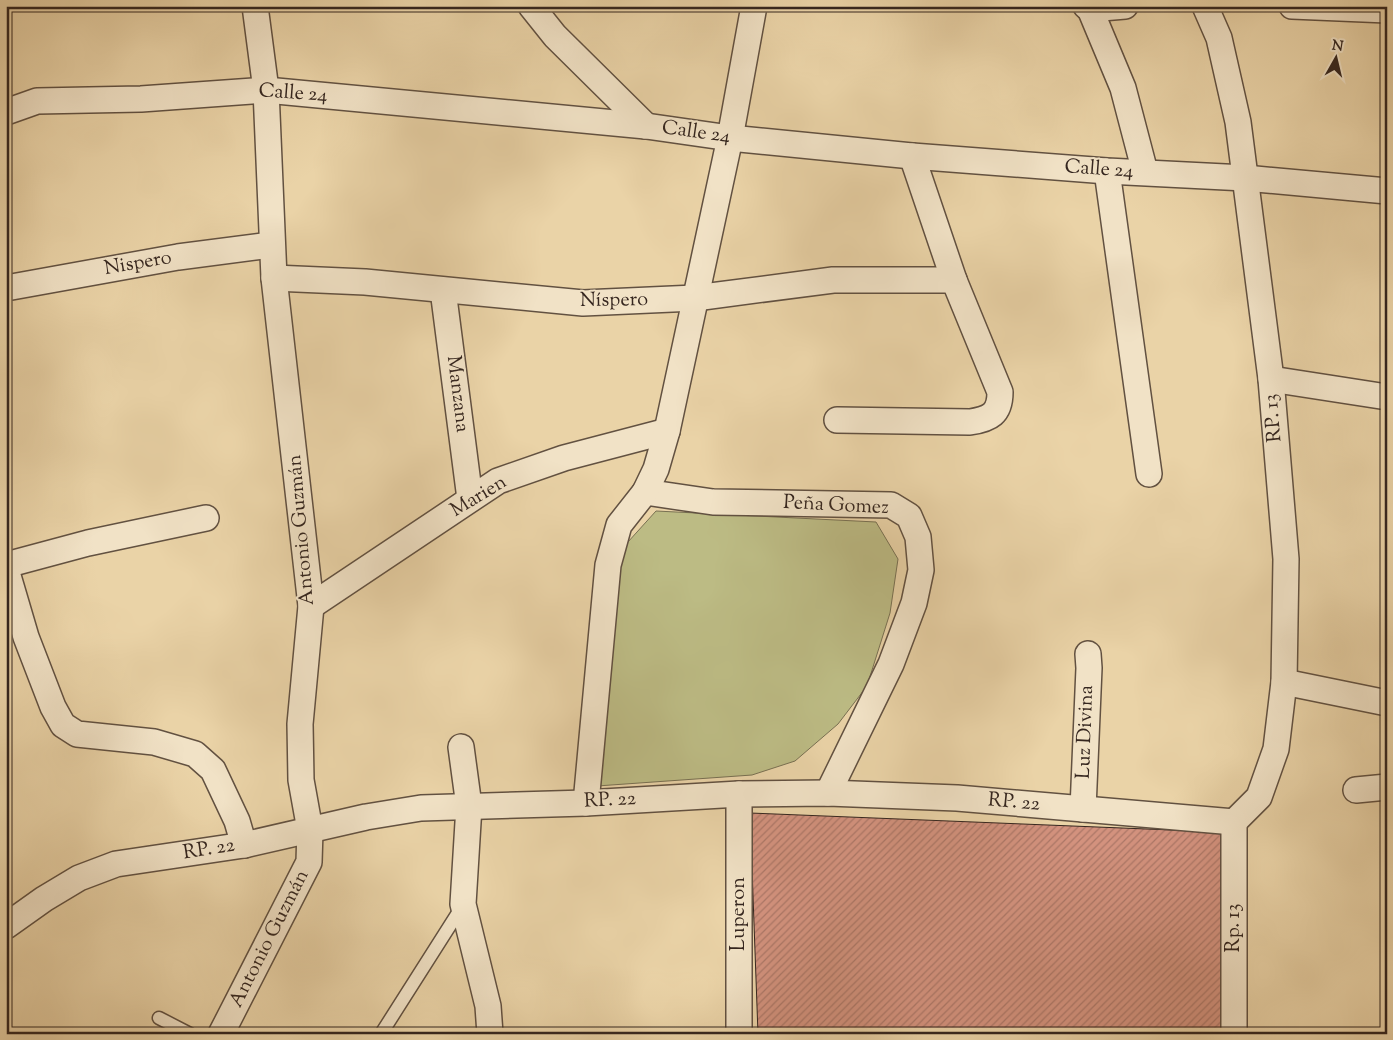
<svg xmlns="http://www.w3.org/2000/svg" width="1393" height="1040" font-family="'Sorts Mill Goudy',serif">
<defs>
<pattern id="building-hatch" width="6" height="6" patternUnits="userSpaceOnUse" patternTransform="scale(1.25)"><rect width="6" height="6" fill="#d3927e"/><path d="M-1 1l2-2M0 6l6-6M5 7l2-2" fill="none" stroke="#ac7767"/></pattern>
</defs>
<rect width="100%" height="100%" fill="#ead3a7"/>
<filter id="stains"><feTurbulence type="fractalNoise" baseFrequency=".004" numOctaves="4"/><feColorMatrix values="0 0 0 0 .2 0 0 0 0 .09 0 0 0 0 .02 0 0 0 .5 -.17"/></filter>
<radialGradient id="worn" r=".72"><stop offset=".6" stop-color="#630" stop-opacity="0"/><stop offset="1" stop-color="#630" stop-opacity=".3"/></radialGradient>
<!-- garden -->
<path fill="#bcbb84" stroke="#787052" d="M656,511L876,522L898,559L890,613L867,686L838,724L795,761L752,775L597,786L618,553Z"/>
<!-- building -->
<path fill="url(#building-hatch)" stroke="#35261f" d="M750,813L1221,832L1223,1034H758Z"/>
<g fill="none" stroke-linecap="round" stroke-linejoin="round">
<!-- service casing -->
<g stroke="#625141" stroke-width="15">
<g id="service">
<path d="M159,1018L190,1034"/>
<path d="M381,1034L463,905"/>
</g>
</g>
<!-- minor casing -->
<g stroke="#625141" stroke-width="28">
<g id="minor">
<path d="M531,6L555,36L646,126"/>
<path d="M1086,6L1090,9L1125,6"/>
<path d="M1205,6L1219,38L1238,122L1271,379L1286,559L1284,682L1276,749L1259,797L1234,822"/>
<path d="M1292,6L1387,10"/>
<path d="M1090,9L1123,88L1145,172"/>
<path d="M6,112L37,101L141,99L266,90L646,126L730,138L912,156L1107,171L1245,178L1387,191"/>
<path d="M1107,171L1149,474"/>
<path d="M274,278L365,282L583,303L695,298L833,280H954"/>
<path d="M6,288L178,257L271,245"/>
<path d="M443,290L470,499"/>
<path d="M1271,379L1387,397"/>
<path d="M837,420L970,422C990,419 1000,414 1000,392L954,280L912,156"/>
<path d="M645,492L713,502L891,505L909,516L918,537L921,570L914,603L891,664L828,793"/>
<path d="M6,565L88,543L206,518"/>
<path d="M6,569L26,637L53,707L63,725L77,734L154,742L195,754L213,770L237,821L244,845"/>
<path d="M311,606L498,481L564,458L667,431"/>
<path d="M1284,682L1387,703"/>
<path d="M461,747L469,806L463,904L488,1006L490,1034"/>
<path d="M1356,790L1387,787"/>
<path d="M739,794V1034"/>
<path d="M586,803L608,565L619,525L645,492L656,469L667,431L730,138L754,6"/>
<path d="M1083,809L1089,668L1088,654"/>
<path d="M1234,822V1034"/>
<path d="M6,926L44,899L79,878L116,864L244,845L366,817L421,808L586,803L739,794L828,793L957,798L1234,822"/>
<path d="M221,1034L309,862L310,830L301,780L300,724L311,606L274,278L266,90L255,6"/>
</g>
</g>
<!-- service -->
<use href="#service" stroke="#f1e2c6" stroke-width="12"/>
<!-- minor -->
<use href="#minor" stroke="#f1e2c6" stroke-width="25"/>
</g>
<g text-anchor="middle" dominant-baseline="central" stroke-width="4" stroke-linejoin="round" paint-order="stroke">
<!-- street labels -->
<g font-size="20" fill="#35261f" stroke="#f1e2c6">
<text transform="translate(293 94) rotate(4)">Calle 24</text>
<text transform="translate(696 133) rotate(8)">Calle 24</text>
<text transform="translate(1099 170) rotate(4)">Calle 24</text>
<text transform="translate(138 264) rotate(-10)">Nispero</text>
<text transform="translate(614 301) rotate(-1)">Níspero</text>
<text transform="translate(457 394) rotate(83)">Manzana</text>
<text transform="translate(1274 418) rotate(-95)">RP. 13</text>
<text transform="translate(479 497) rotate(-31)">Marien</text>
<text transform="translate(836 506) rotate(3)">Peña Gomez</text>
<text transform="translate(302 530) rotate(-95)">Antonio Guzmán</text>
<text transform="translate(1086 732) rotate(-88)">Luz Divina</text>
<text transform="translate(610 801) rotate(-3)">RP. 22</text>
<text transform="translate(1014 803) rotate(5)">RP. 22</text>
<text transform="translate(209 850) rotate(-9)">RP. 22</text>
<text transform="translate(739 914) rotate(-90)">Luperon</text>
<text transform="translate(1234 928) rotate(-90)">Rp. 13</text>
<text transform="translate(270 939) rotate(-63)">Antonio Guzmán</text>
</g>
</g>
<!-- margin -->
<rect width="1393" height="1040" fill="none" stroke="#ead3a7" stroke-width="25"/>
<rect x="8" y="8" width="1378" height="1025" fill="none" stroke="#35261f" stroke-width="2.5"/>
<rect x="12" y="12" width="1368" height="1015" fill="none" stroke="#35261f"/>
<!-- north arrow -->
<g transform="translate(1336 58) rotate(8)" stroke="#f1e2c6" stroke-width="4" paint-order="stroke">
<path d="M0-4L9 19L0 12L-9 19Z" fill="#35261f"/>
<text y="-8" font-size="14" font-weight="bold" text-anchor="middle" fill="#35261f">N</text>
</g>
<rect width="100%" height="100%" filter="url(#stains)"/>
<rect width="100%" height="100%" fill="url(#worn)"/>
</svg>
